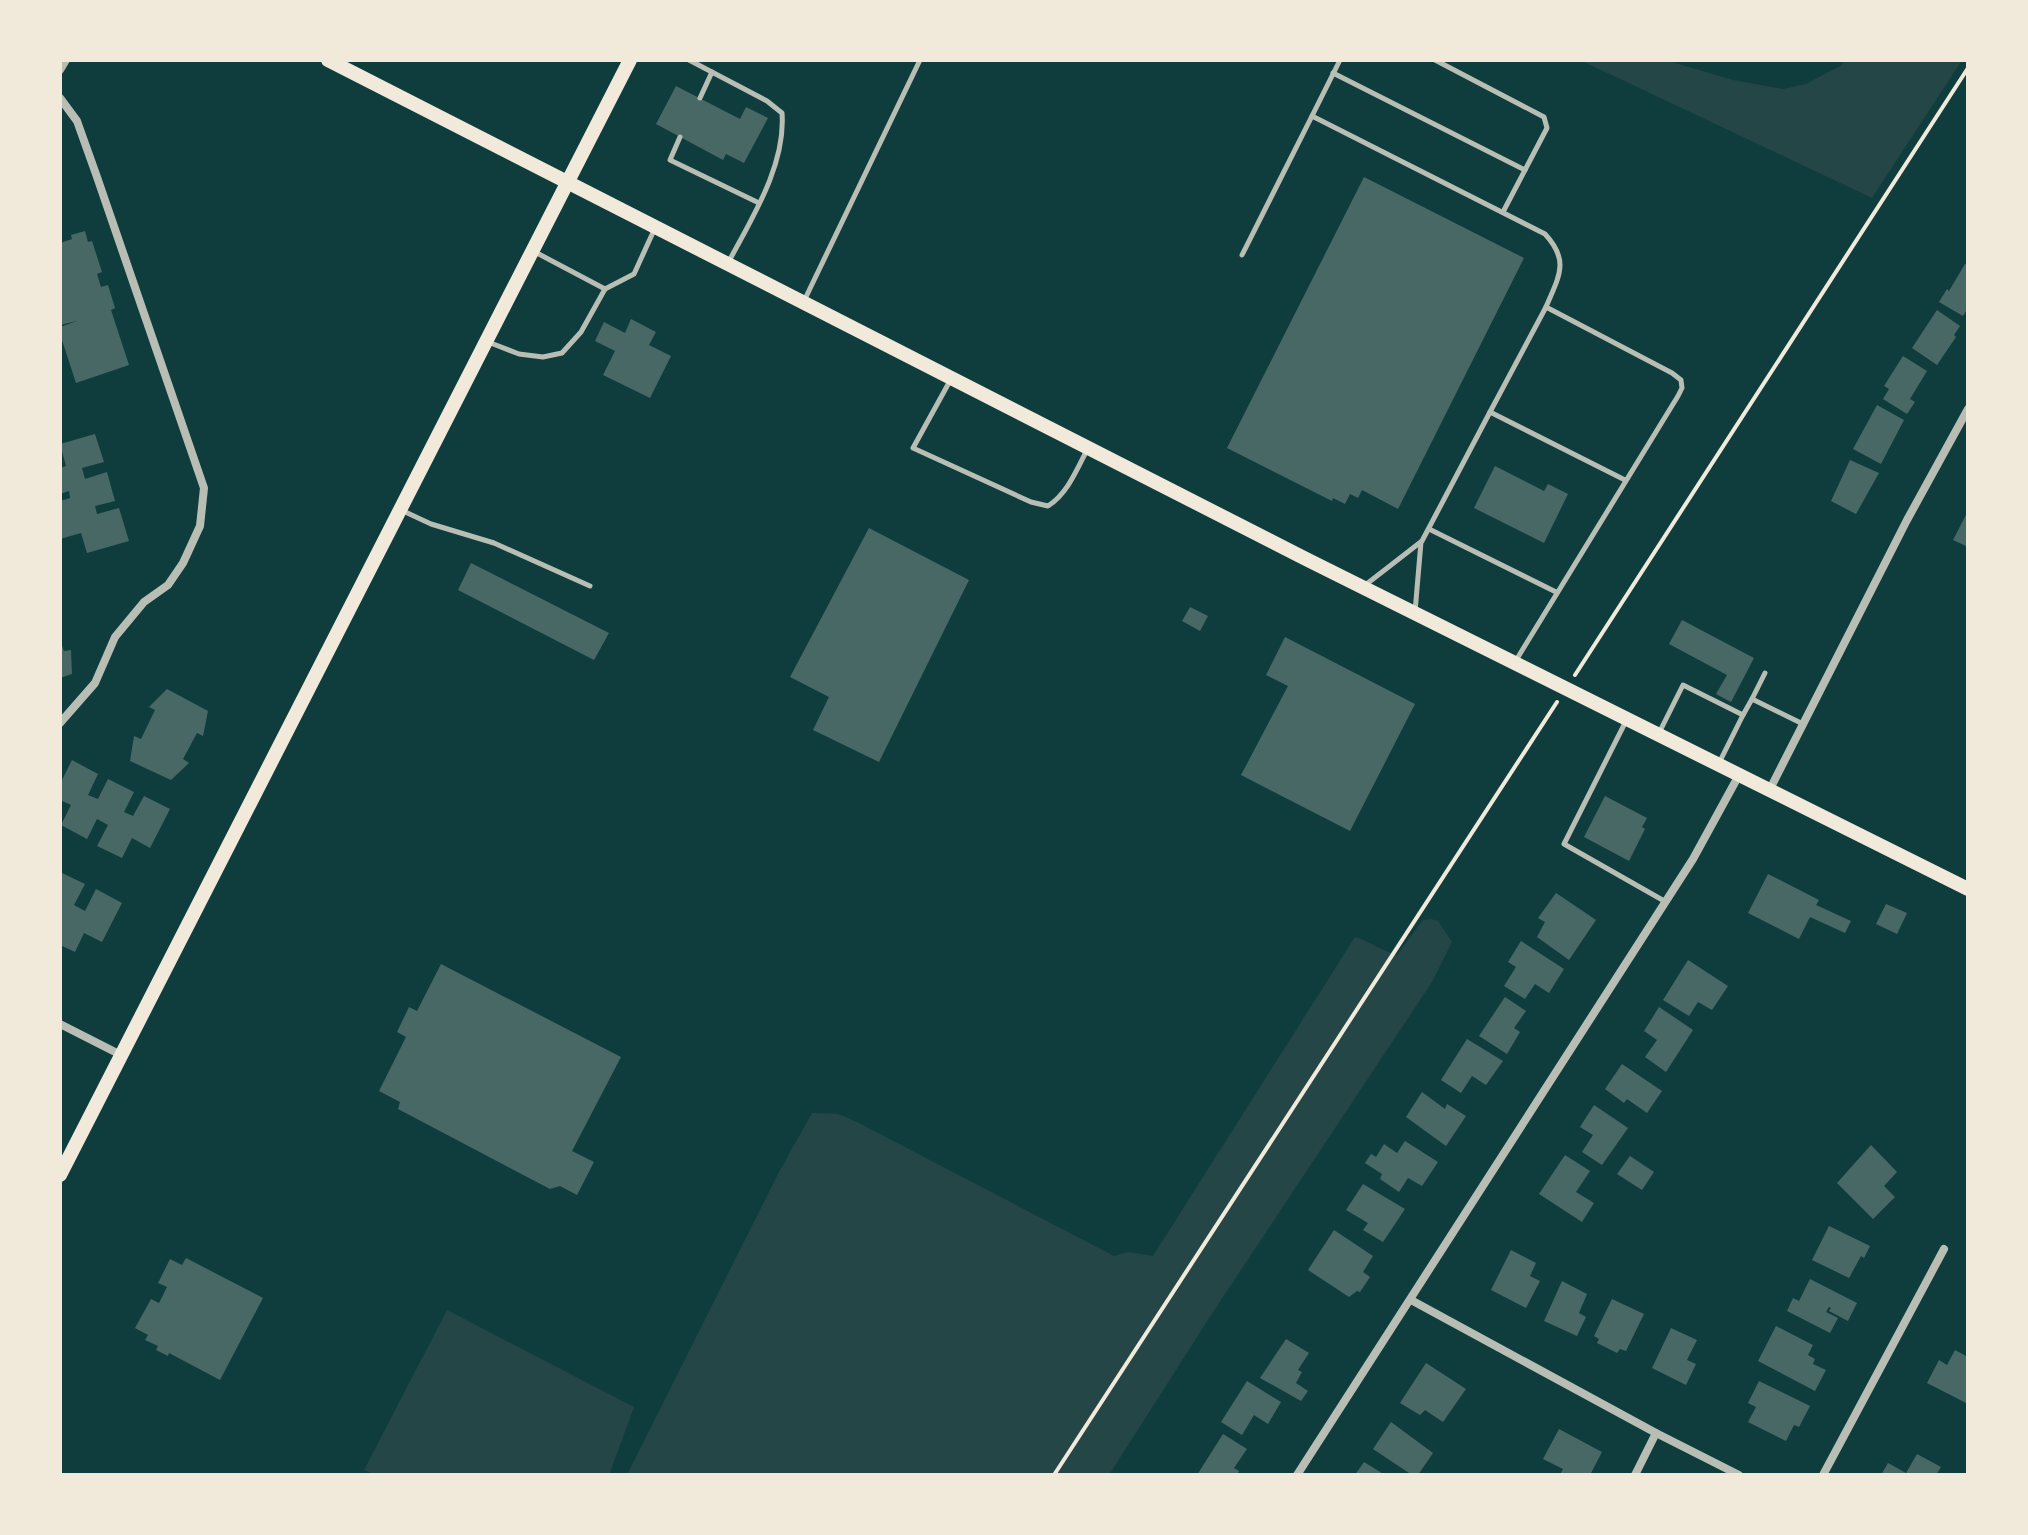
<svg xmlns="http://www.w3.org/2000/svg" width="2028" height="1535" font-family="'Titillium Web',sans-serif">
<rect width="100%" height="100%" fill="#0f3d3e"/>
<!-- green -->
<g fill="#244646">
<path d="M1580,60H1665L1733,80L1783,89L1806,84L1840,66L1846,60H1962L1872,198Z"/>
<path d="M1431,919L1438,921L1452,942L1432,982L1213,1312L1109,1475H627L779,1172L812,1113L838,1114L855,1121L1114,1256L1128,1252L1153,1256L1355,937C1370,942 1382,951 1397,955L1423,920Z"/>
<path d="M447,1310L634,1407L609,1475H375L364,1470Z"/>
</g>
<!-- building -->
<g fill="#486865">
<path d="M676,86L740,119L746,107L768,118L744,163L726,154L723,160L656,124Z"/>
<path d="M1364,177L1524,258L1398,509L1362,490L1358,498L1350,494L1345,504L1333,498L1332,501L1227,448Z"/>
<path d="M85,231L88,242L92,241L102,272L97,274L101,287L108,285L115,308L111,310L129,365L76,383L60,334V327L77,321L60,325V243L72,239L71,235Z"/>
<path d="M1965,264L1968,265V308L1963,316L1939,302L1947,289L1949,291Z"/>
<path d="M1937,310L1960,326L1954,335L1956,337L1937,365L1912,348Z"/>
<path d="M631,319L656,332L649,345L671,356L650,398L603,375L615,351L595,341L604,322L625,333Z"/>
<path d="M1903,356L1927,371L1910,399L1915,402L1907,414L1883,399L1889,389L1884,386Z"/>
<path d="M1877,405L1904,420L1881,464L1853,449Z"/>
<path d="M95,434L104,462L82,468L85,479L107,472L115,501L95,506L97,514L119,508L129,541L87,553L81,533L60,539V501L70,498L69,491L60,494V468L66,466L60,444Z"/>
<path d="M1850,460L1879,473L1856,514L1831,501Z"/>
<path d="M1495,466L1544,491L1548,484L1568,494L1544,543L1474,508Z"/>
<path d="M1968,511V547L1953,540Z"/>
<path d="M869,528L969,580L879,762L813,730L829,697L790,677Z"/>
<path d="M471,563L609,633L594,660L458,590Z"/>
<path d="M1190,607L1208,616L1200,631L1182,621Z"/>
<path d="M1682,620L1754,658L1731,702L1716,694L1727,675L1669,644Z"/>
<path d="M1285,637L1415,704L1350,831L1241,775L1288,686L1266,675Z"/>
<path d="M60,641L64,651L71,650L72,674L60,678Z"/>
<path d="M167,689L208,711L203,736L197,733L183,759L189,763L171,780L130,761L134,736L141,739L155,710L149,707Z"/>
<path d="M72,760L98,774L88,795L98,799L108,779L134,792L124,812L133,816L144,796L170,809L150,848L132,838L122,858L97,846L108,825L97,819L87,839L61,825L71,805L60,800V784Z"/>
<path d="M1605,796L1647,818L1642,827L1645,829L1629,861L1584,837Z"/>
<path d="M60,872L85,884L74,905L85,911L96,889L122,903L102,942L84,933L75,952L60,945Z"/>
<path d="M1768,874L1819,900L1816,905L1851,921L1845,933L1810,917L1799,939L1748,913Z"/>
<path d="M1556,893L1596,920L1569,960L1537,937L1545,922L1538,918Z"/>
<path d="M1886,904L1907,913L1897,934L1876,924Z"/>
<path d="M1521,941L1564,969L1549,993L1535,984L1525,999L1504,986L1516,967L1508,962Z"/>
<path d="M1688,960L1728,986L1712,1010L1698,1002L1689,1016L1663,1000Z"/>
<path d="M441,964L621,1057L572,1151L594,1162L577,1195L560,1186L550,1189L398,1109L400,1102L379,1091L406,1037L397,1032L409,1007L417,1011Z"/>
<path d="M1505,997L1526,1011L1514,1028L1520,1032L1507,1054L1479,1036Z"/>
<path d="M1659,1007L1693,1030L1666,1072L1645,1057L1657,1040L1644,1031Z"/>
<path d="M1467,1039L1503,1061L1486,1085L1472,1076L1461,1093L1441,1080Z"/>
<path d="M1622,1064L1662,1091L1647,1113L1627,1099L1624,1103L1605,1089Z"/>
<path d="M1422,1092L1445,1109L1447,1104L1466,1116L1446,1146L1406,1117Z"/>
<path d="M1594,1105L1628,1128L1602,1165L1582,1152L1593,1135L1580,1127Z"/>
<path d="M1405,1141L1438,1162L1422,1186L1408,1178L1399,1192L1380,1179L1382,1174L1365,1163L1371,1154L1376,1157L1384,1144L1397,1153Z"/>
<path d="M1871,1145L1897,1172L1884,1186L1895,1197L1873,1219L1837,1183Z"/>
<path d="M1565,1155L1590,1171L1576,1192L1594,1203L1582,1222L1539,1194Z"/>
<path d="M1630,1156L1654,1172L1642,1190L1617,1174Z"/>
<path d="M1363,1184L1405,1209L1383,1242L1363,1230L1368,1223L1346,1210Z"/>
<path d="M1829,1226L1870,1246L1864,1258L1861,1256L1849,1278L1812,1260Z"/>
<path d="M1334,1230L1373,1256L1363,1272L1370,1277L1360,1292L1357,1291L1349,1297L1308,1270Z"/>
<path d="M1511,1250L1536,1263L1530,1276L1540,1281L1526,1308L1491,1290Z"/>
<path d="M186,1258L263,1298L220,1380L169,1353L168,1356L156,1350L158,1346L145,1340L148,1335L135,1328L151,1299L159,1303L167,1287L158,1283L170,1259L182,1265Z"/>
<path d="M1810,1279L1857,1303L1848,1321L1829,1311L1831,1308L1829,1307L1826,1312L1838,1318L1830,1333L1787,1311L1793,1298L1799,1301Z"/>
<path d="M1562,1281L1587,1294L1579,1313L1586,1317L1577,1336L1544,1321Z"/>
<path d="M1612,1299L1644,1314L1626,1351L1620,1349L1617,1353L1597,1343L1599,1339L1594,1336Z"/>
<path d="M1776,1326L1813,1345L1808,1355L1815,1359L1813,1364L1826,1370L1815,1391L1758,1361Z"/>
<path d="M1671,1328L1697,1340L1687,1360L1696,1364L1686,1385L1652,1368Z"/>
<path d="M1286,1339L1309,1353L1298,1370L1302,1372L1296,1383L1308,1391L1301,1401L1260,1378Z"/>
<path d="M1955,1350L1968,1357V1404L1927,1383L1939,1360L1947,1365Z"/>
<path d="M1426,1363L1466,1389L1443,1422L1425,1410L1420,1415L1400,1403Z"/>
<path d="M1247,1381L1281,1402L1268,1424L1254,1415L1242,1435L1221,1422Z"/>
<path d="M1759,1381L1810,1406L1799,1427L1794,1425L1786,1441L1748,1422L1756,1407L1748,1403Z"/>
<path d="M1391,1422L1433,1453L1418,1475H1412L1373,1449Z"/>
<path d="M1559,1429L1602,1452L1590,1475H1560L1563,1469L1543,1459Z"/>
<path d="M1223,1434L1247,1449L1234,1468L1239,1471L1237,1475H1197Z"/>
<path d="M1917,1454L1941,1467L1936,1475H1881L1888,1463L1906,1473Z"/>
<path d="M1364,1462L1385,1475H1355Z"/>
</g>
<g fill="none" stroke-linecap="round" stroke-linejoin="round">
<!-- path -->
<g stroke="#f1e9da" stroke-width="4">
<path d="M1575,675L1968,68"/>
<path d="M1054,1475L1557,702"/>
</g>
<!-- service -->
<g stroke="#b8beb3" stroke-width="5">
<path d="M689,60L767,101L782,113C786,165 752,218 728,263"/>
<path d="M1435,60L1544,117L1547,128L1503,212"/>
<path d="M1333,73L1525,170"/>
<path d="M700,98L712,72"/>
<path d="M1312,116L1340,60"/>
<path d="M680,137L670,160L759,203"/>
<path d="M535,252L605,289"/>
<path d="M1242,255L1312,116L1545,234C1570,261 1559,276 1546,307L1672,373L1681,380L1682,388L1678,396L1515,662"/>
<path d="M804,301L920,60"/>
<path d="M1546,307L1490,412L1625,480"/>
<path d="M488,342L519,354L543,357L562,353L581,332L605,289L634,274L655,228"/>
<path d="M951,379L913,448L1031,502L1048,506C1068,493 1077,469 1088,448"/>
<path d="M401,510L431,524L494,543L590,586"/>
<path d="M1429,529L1556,592"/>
<path d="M1364,586L1422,541L1490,412"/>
<path d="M1415,612L1421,542"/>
<path d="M1752,699L1765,673"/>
<path d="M1743,715L1752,699L1803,724"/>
<path d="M1627,719L1564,844L1666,902"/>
<path d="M1659,733L1683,685L1743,715L1719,763"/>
</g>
<!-- minor -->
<g stroke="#b8beb3" stroke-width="8">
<path d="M60,70L66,60"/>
<path d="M60,98L77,121L97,177L204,488L200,526L183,563L168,585L144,602L115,637L95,683L60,723"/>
<path d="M1770,789L1907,520L1968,409"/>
<path d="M60,1024L121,1055"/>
<path d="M1411,1300L1656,1433L1739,1475"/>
<path d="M1297,1475L1693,859L1739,775"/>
<path d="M1635,1475L1656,1433"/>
<path d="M1823,1475L1944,1249"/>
</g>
<!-- secondary -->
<g stroke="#f1e9da" stroke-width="14">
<path d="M328,60L1306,559L1968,889"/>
<path d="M60,1175L630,60"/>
</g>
</g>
<!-- border -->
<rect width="2028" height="1535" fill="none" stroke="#f1e9da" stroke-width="124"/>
</svg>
